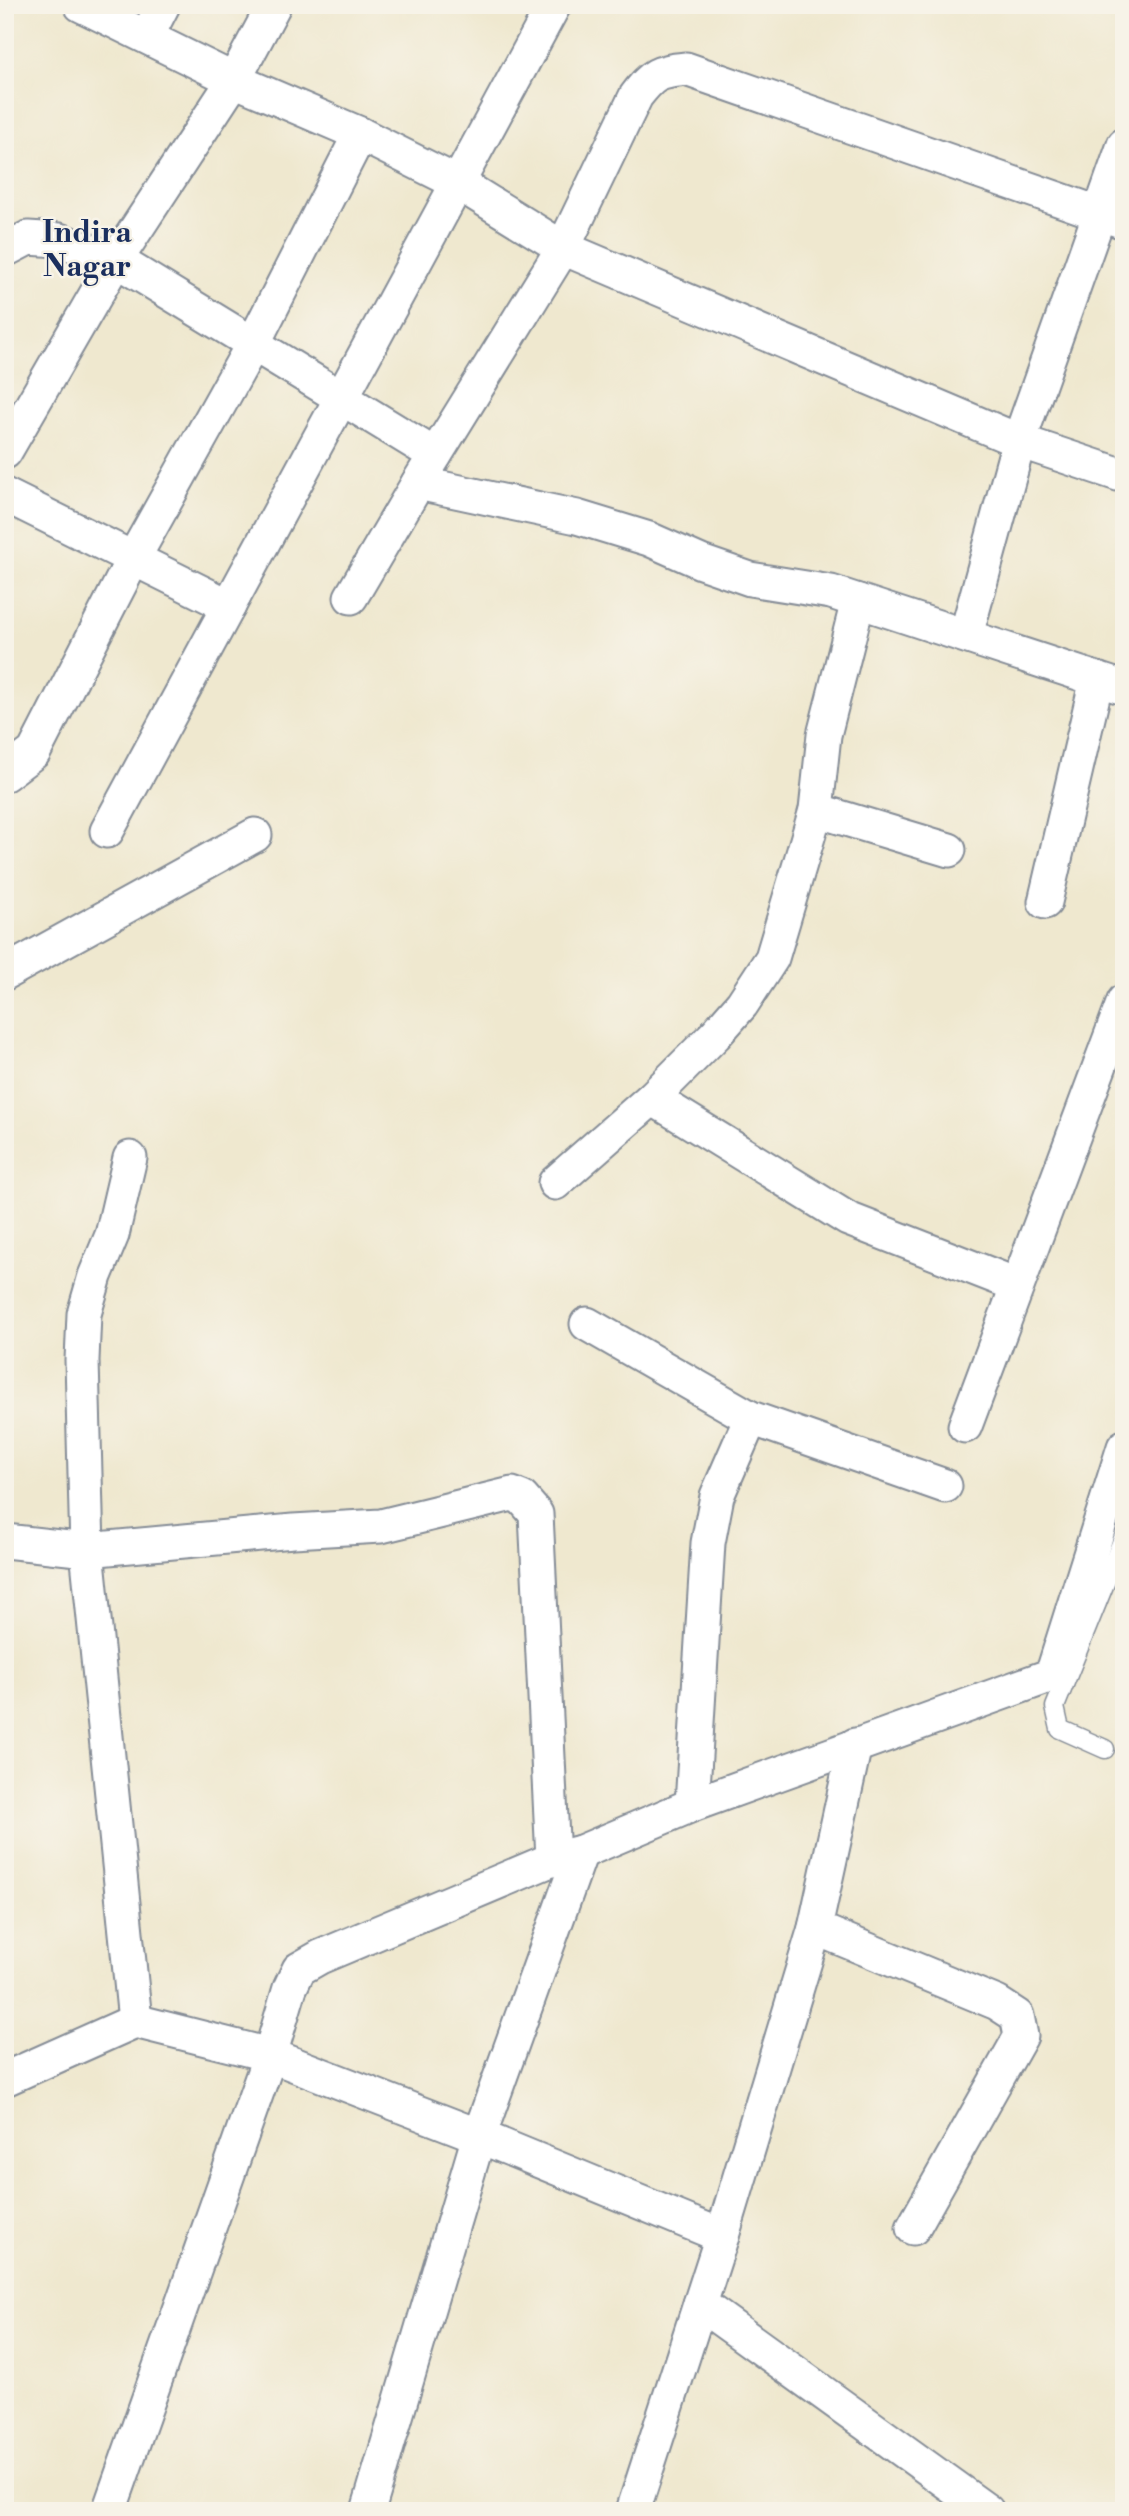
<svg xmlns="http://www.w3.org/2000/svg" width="1129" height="2516" font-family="'Libre Bodoni',serif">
<rect width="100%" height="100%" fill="#f7f3e8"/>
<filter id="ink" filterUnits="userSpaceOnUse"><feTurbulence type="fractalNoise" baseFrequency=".0143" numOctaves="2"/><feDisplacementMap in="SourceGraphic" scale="14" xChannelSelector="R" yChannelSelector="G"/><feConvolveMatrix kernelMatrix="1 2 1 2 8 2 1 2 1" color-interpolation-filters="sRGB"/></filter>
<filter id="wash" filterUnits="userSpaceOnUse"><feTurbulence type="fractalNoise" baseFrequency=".00686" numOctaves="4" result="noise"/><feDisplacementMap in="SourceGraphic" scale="28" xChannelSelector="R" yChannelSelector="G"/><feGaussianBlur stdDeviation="1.57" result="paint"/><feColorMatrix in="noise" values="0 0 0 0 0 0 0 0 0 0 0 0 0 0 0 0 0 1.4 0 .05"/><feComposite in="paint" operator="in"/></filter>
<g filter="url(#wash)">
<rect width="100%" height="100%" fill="#efe8cf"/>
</g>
<g filter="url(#ink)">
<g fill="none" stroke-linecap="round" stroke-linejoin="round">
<!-- service casing -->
<g stroke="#858c96" stroke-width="21">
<path id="service" d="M1105,1749L1060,1729L1055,1707L1124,1536"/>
</g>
<!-- minor casing -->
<g stroke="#858c96" stroke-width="37">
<g id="minor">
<path d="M81,5L234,80L360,134L458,183L563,248L1019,441L1124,476"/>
<path d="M147,36L163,5"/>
<path d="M5,250L28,238L59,240L116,260L435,455"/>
<path d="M5,452L116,260L234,80L274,5"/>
<path d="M418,483L577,517L649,539L701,562L750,579L831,592L1124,688"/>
<path d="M5,495L229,606"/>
<path d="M351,597L418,483L563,248L636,96C653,74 657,72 686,69L1124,222"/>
<path d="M966,635L1019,441L1124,145"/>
<path d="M5,774L34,752L133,559L253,344L360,134"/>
<path d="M816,810L949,850"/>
<path d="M107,831L554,5"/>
<path d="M1045,902L1097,679"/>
<path d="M5,973L255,835"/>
<path d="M652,1098L848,1219L1017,1285"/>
<path d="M130,1158L112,1235L95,1276L84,1314L82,1360L87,1550L135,2021"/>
<path d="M555,1183L652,1098L715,1035L742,1004L772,958L816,810L824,735L858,601"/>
<path d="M587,1324L751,1418L717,1496L708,1543L692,1805"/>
<path d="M751,1418L945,1486"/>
<path d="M965,1426L1124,1001"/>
<path d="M5,1541L87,1550L293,1531L381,1526L512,1494L522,1498L536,1514L553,1859"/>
<path d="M815,1928L997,2003L1017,2016L1021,2036L913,2228"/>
<path d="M5,2079L135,2021L270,2055L479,2136L722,2236L815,1928L855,1745"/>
<path d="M700,2304L987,2511"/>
<path d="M109,2511L270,2055L290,1988L299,1969L320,1957L553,1859L581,1852L692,1805L1052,1675L1124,1447"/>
<path d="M368,2511L479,2136L581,1852"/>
<path d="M633,2511L722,2236"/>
</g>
</g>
<!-- service -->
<use href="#service" stroke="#fff" stroke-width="18"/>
<!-- minor -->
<use href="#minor" stroke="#fff" stroke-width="33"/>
</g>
</g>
<g text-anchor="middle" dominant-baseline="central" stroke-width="5" stroke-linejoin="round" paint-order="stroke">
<!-- neighbourhood labels -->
<g font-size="30" font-weight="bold" fill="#1b2f5e" stroke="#f7f3e8">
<text x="87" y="233">Indira<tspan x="87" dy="34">Nagar</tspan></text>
</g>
</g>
<!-- margin -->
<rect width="1129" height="2516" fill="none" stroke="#f7f3e8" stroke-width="28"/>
</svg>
